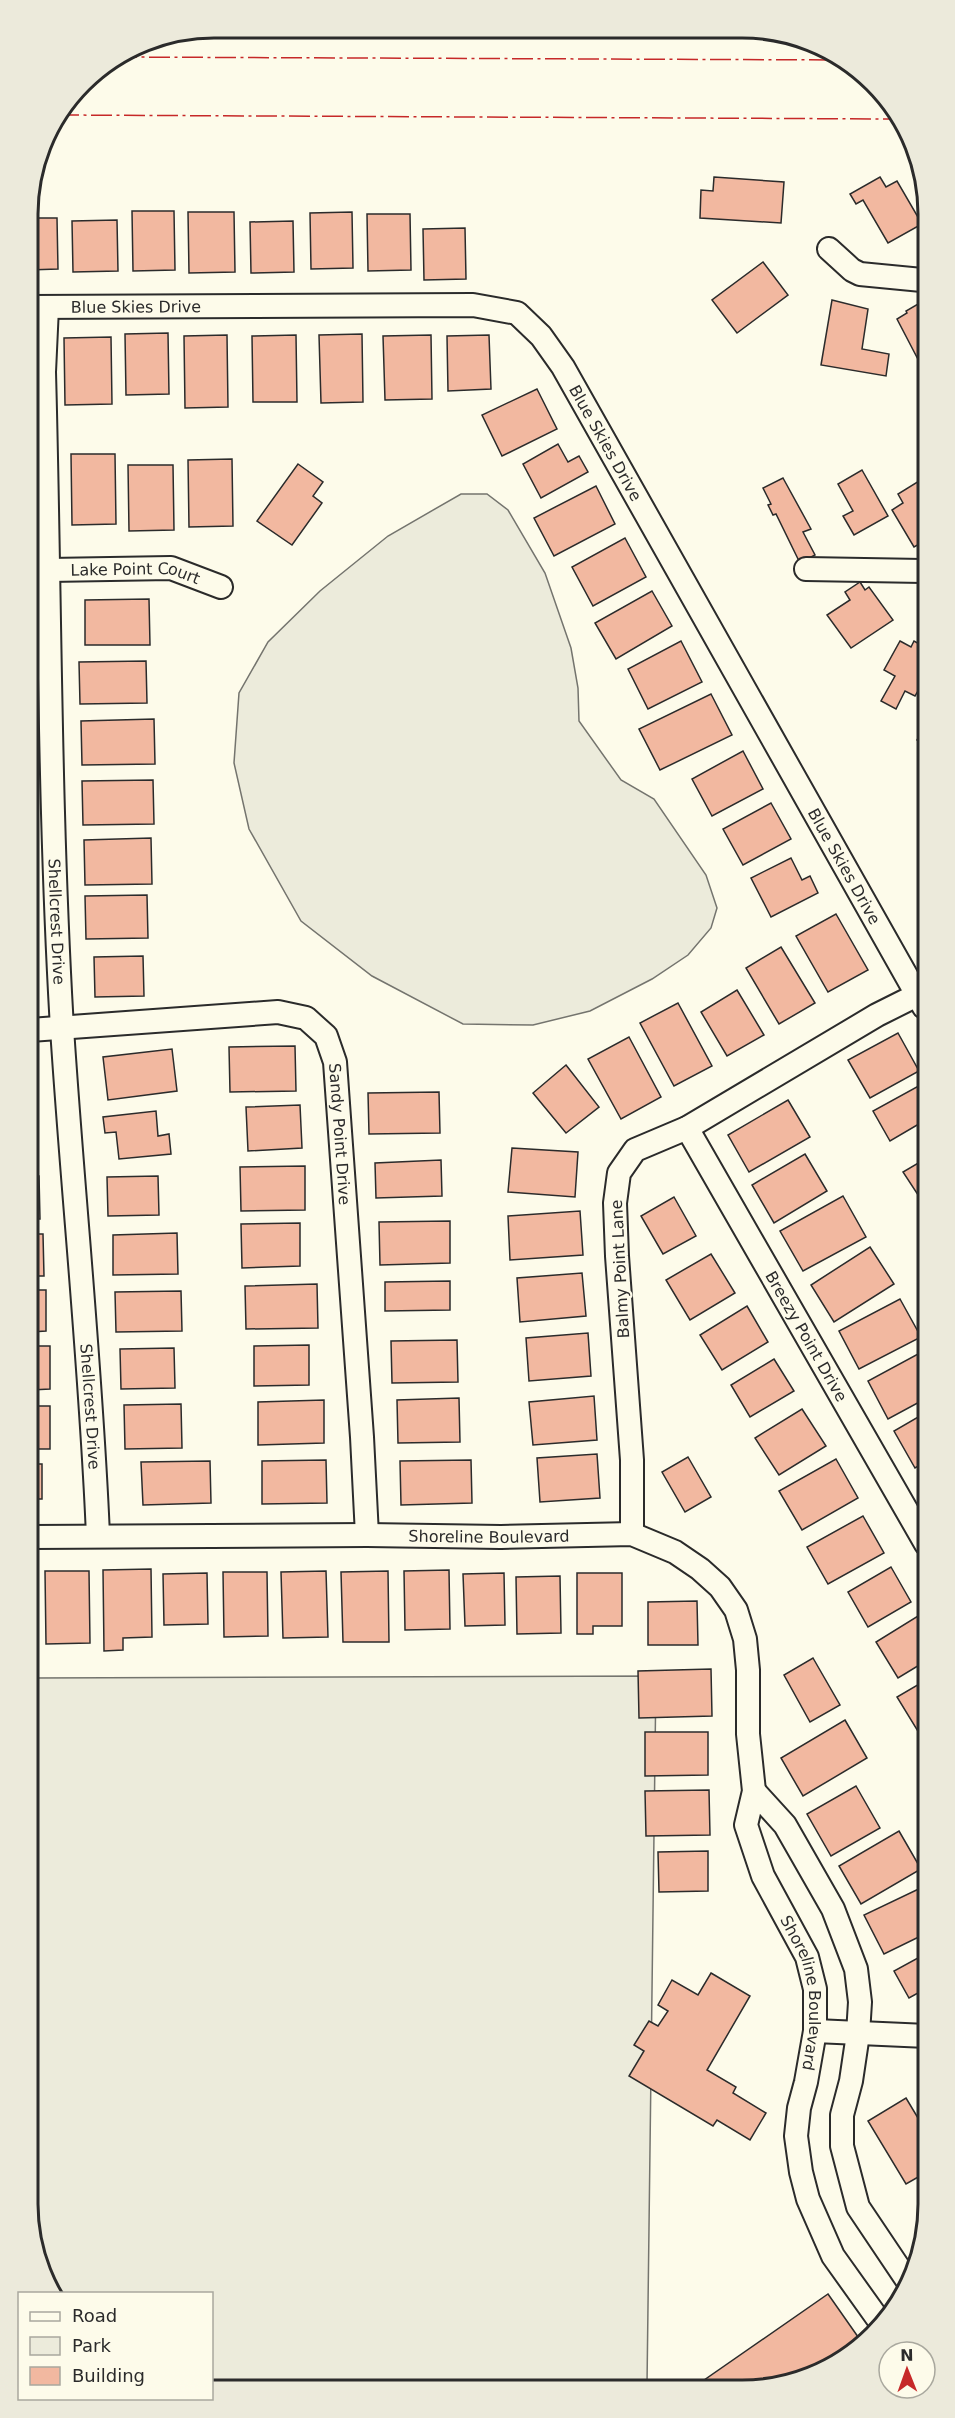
<svg xmlns="http://www.w3.org/2000/svg" width="955" height="2418" font-family="'DejaVu Sans',sans-serif">
<rect width="100%" height="100%" fill="#fdfbea"/>
<!-- green -->
<g fill="#ecebdb" stroke="#74746e" stroke-width="1.5">
<path d="M461,494H487L508,510L545,573L571,648L578,688L579,721L621,780L654,799L706,875L717,908L711,928L688,955L652,979L590,1011L533,1025L463,1024L372,976L301,921L249,829L234,763L239,693L268,642L320,591L388,536Z"/>
<path d="M656,1676L647,2385L212,2387V2294L50,2293L33,2252L32,1678Z"/>
</g>
<!-- building -->
<g fill="#f2b8a0" stroke="#2b2b2b" stroke-width="1.5">
<path d="M714,177L784,182L781,223L700,218L701,190L713,191Z"/>
<path d="M880,177L886,187L897,181L922,224L888,243L863,200L856,204L850,194Z"/>
<path d="M132,211H174L175,270L133,271Z"/>
<path d="M188,212H234L235,272L189,273Z"/>
<path d="M352,212L353,268L311,269L310,213Z"/>
<path d="M367,214H410L411,270L368,271Z"/>
<path d="M27,218H57L58,269L28,270Z"/>
<path d="M117,220L118,271L73,272L72,221Z"/>
<path d="M293,221L294,272L251,273L250,222Z"/>
<path d="M465,228L466,279L424,280L423,229Z"/>
<path d="M763,262L788,295L737,333L712,300Z"/>
<path d="M832,300L868,309L862,349L889,354L886,376L821,365Z"/>
<path d="M918,304L919,306L922,304V367L897,319L907,313L906,311Z"/>
<path d="M168,333L169,394L126,395L125,334Z"/>
<path d="M362,334L363,402L321,403L319,335Z"/>
<path d="M227,335L228,407L185,408L184,336Z"/>
<path d="M296,335L297,402H253L252,336Z"/>
<path d="M431,335L432,399L385,400L383,336Z"/>
<path d="M489,335L491,389L448,391L447,336Z"/>
<path d="M111,337L112,404L65,405L64,338Z"/>
<path d="M537,389L557,429L502,456L482,415Z"/>
<path d="M558,444L568,462L579,456L588,472L541,498L523,464Z"/>
<path d="M71,454H115L116,524L72,525Z"/>
<path d="M232,459L233,526L189,527L188,460Z"/>
<path d="M298,464L323,482L313,496L322,503L292,545L257,521Z"/>
<path d="M128,465H173L174,530L129,531Z"/>
<path d="M862,470L888,516L854,535L843,516L853,511L838,484Z"/>
<path d="M783,478L811,529L803,532L815,555L800,563L776,514L773,515L768,505L771,504L763,488Z"/>
<path d="M919,481L923,488V542L914,547L892,510L903,503L898,494Z"/>
<path d="M596,486L615,524L554,556L534,518Z"/>
<path d="M625,538L646,577L593,606L572,567Z"/>
<path d="M860,582L865,590L869,587L893,620L851,648L827,615L850,600L845,592Z"/>
<path d="M652,591L672,626L616,659L595,623Z"/>
<path d="M149,599L150,645H85V600Z"/>
<path d="M681,641L702,682L648,709L628,669Z"/>
<path d="M900,641L911,647L914,641L923,646V658L920,664L923,665V682L915,696L905,691L896,709L881,701L895,676L884,670Z"/>
<path d="M146,661L147,703L80,704L79,662Z"/>
<path d="M711,694L732,735L660,770L639,729Z"/>
<path d="M923,705V718L918,715Z"/>
<path d="M154,719L155,764L82,765L81,721Z"/>
<path d="M923,729V743L917,740Z"/>
<path d="M743,751L763,789L712,816L692,779Z"/>
<path d="M153,780L154,824L83,825L82,781Z"/>
<path d="M771,803L791,839L743,865L723,829Z"/>
<path d="M151,838L152,884L85,885L84,840Z"/>
<path d="M791,858L802,880L810,876L818,893L771,917L751,878Z"/>
<path d="M147,895L148,938L86,939L85,896Z"/>
<path d="M836,914L868,970L828,992L796,936Z"/>
<path d="M781,947L815,1003L779,1024L746,968Z"/>
<path d="M143,956L144,996L95,997L94,957Z"/>
<path d="M737,990L764,1035L727,1056L701,1012Z"/>
<path d="M678,1003L712,1066L674,1086L640,1023Z"/>
<path d="M898,1033L919,1071L870,1098L848,1060Z"/>
<path d="M629,1037L661,1097L621,1119L588,1059Z"/>
<path d="M295,1046L296,1091L230,1092L229,1047Z"/>
<path d="M172,1049L177,1091L108,1100L103,1057Z"/>
<path d="M566,1065L599,1107L566,1133L533,1093Z"/>
<path d="M924,1083V1121L890,1141L873,1111Z"/>
<path d="M439,1092L440,1133L369,1134L368,1093Z"/>
<path d="M788,1100L810,1137L749,1172L728,1135Z"/>
<path d="M300,1105L302,1148L248,1151L246,1107Z"/>
<path d="M156,1111L158,1136L169,1134L171,1154L119,1159L116,1132L105,1133L103,1117Z"/>
<path d="M512,1148L578,1152L575,1197L508,1192Z"/>
<path d="M805,1154L827,1191L774,1223L752,1185Z"/>
<path d="M925,1159V1199L922,1201L903,1172Z"/>
<path d="M441,1160L442,1196L376,1198L375,1163Z"/>
<path d="M305,1166V1210L241,1211L240,1167Z"/>
<path d="M30,1176H39L40,1219H30Z"/>
<path d="M158,1176L159,1215L108,1216L107,1177Z"/>
<path d="M843,1196L866,1237L803,1271L780,1231Z"/>
<path d="M674,1197L696,1236L663,1254L641,1216Z"/>
<path d="M580,1211L583,1255L510,1260L508,1216Z"/>
<path d="M450,1221V1263L380,1265L379,1222Z"/>
<path d="M300,1223V1266L242,1268L241,1224Z"/>
<path d="M177,1233L178,1274L113,1275V1235Z"/>
<path d="M30,1234H43L44,1276H30Z"/>
<path d="M870,1247L894,1284L834,1322L811,1285Z"/>
<path d="M711,1254L735,1293L690,1320L666,1280Z"/>
<path d="M582,1273L586,1316L520,1322L517,1278Z"/>
<path d="M450,1281V1310L385,1311V1282Z"/>
<path d="M317,1284L318,1328L246,1329L245,1286Z"/>
<path d="M31,1290H46V1331L31,1332Z"/>
<path d="M181,1291L182,1331L116,1332L115,1292Z"/>
<path d="M900,1299L921,1337L859,1369L839,1331Z"/>
<path d="M747,1306L768,1342L722,1370L700,1335Z"/>
<path d="M588,1333L591,1376L529,1381L526,1338Z"/>
<path d="M457,1340L458,1382L392,1383L391,1341Z"/>
<path d="M309,1345V1385L254,1386V1346Z"/>
<path d="M31,1346H50V1389L31,1390Z"/>
<path d="M174,1348L175,1388L121,1389L120,1349Z"/>
<path d="M918,1354L925,1367V1399L888,1419L868,1381Z"/>
<path d="M774,1359L794,1391L750,1417L731,1385Z"/>
<path d="M594,1396L597,1440L533,1445L529,1402Z"/>
<path d="M459,1398L460,1442L398,1443L397,1400Z"/>
<path d="M324,1400V1443L258,1445V1402Z"/>
<path d="M181,1404L182,1448L125,1449L124,1405Z"/>
<rect x="31" y="1406" width="19" height="43"/>
<path d="M802,1409L826,1446L779,1475L755,1438Z"/>
<path d="M925,1413V1462L915,1468L894,1431Z"/>
<path d="M597,1454L600,1498L540,1502L537,1458Z"/>
<path d="M688,1457L711,1497L685,1512L662,1472Z"/>
<path d="M836,1459L858,1498L802,1530L779,1491Z"/>
<path d="M326,1460L327,1503L262,1504V1461Z"/>
<path d="M471,1460L472,1503L401,1505L400,1461Z"/>
<path d="M210,1461L211,1503L143,1505L141,1462Z"/>
<rect x="31" y="1464" width="11" height="35"/>
<path d="M863,1516L884,1553L828,1584L807,1547Z"/>
<path d="M891,1567L911,1602L868,1627L848,1592Z"/>
<path d="M151,1569L152,1637L123,1638V1650L104,1651L103,1570Z"/>
<path d="M449,1570L450,1629L405,1630L404,1571Z"/>
<path d="M45,1571H89L90,1643L46,1644Z"/>
<path d="M326,1571L328,1637L283,1638L281,1572Z"/>
<path d="M388,1571L389,1642H343L341,1572Z"/>
<path d="M223,1572H267L268,1636L224,1637Z"/>
<path d="M207,1573L208,1624L164,1625L163,1574Z"/>
<path d="M504,1573L505,1625L465,1626L463,1574Z"/>
<path d="M577,1573H622V1626H593V1634H577Z"/>
<path d="M560,1576L561,1633L517,1634L516,1577Z"/>
<path d="M697,1601L698,1645H648V1602Z"/>
<path d="M918,1616L926,1629V1661L898,1678L876,1642Z"/>
<path d="M813,1658L840,1705L810,1722L784,1675Z"/>
<path d="M711,1669L712,1716L639,1718L638,1671Z"/>
<path d="M926,1680V1728L919,1733L897,1697Z"/>
<path d="M845,1720L867,1758L803,1796L781,1758Z"/>
<path d="M645,1732H708V1775L645,1776Z"/>
<path d="M856,1786L880,1828L831,1856L807,1814Z"/>
<path d="M709,1790L710,1835L646,1836L645,1791Z"/>
<path d="M899,1831L921,1869L861,1904L839,1866Z"/>
<path d="M708,1851V1891L659,1892L658,1852Z"/>
<path d="M927,1885V1933L884,1954L864,1915Z"/>
<path d="M927,1953V1988L909,1998L894,1971Z"/>
<path d="M711,1973L750,1996L707,2070L736,2087L733,2093L766,2113L750,2140L717,2120L713,2126L629,2076L644,2051L634,2045L649,2021L658,2026L668,2011L658,2005L672,1980L698,1995Z"/>
<path d="M927,2080V2093L921,2083Z"/>
<path d="M906,2098L927,2133V2172L906,2184L868,2121Z"/>
<path d="M828,2294L863,2344L845,2360L789,2385H697Z"/>
</g>
<g fill="none" stroke-linecap="round" stroke-linejoin="round">
<!-- minor casing -->
<g stroke="#2b2b2b" stroke-width="26">
<g id="minor">
<path d="M829,249L852,270L860,274L922,280"/>
<path id="s1" d="M28,307L473,305L517,313L541,336L563,367L924,1007"/>
<path id="s2" d="M47,307L44,372C50,590 49,809 62,1028C73,1197 91,1366 98,1536"/>
<path d="M806,569L923,571"/>
<path id="s3" d="M49,570L171,568L221,587"/>
<path id="s4" d="M30,1030L278,1012L306,1018L326,1036L335,1062L362,1437L367,1535"/>
<path id="s5" d="M687,1128L926,1544"/>
<path d="M632,1534V1460L617,1256L615,1203L619,1173L635,1150L687,1128L877,1015L917,995"/>
<path id="s6" d="M31,1537L367,1535L501,1537L632,1534L675,1552L700,1569L720,1587L736,1610L745,1639L748,1670V1734L754,1791L746,1825L763,1876L807,1957L815,1989V2031L806,2082L799,2108L796,2136L801,2172L808,2199L833,2256L883,2326"/>
<path d="M754,1791L785,1825L833,1909L856,1969L860,2002L858,2034L851,2081L842,2115V2146L858,2207L909,2283"/>
<path d="M815,2031L927,2036"/>
</g>
</g>
<!-- minor -->
<use href="#minor" stroke="#fdfbea" stroke-width="22"/>
<!-- power -->
<g stroke="#c62828" stroke-width="1.5" stroke-dasharray="21 4.5 3 4.5" stroke-linecap="butt">
<path d="M116,57L844,60"/>
<path d="M58,115L895,119"/>
</g>
</g>
<g text-anchor="middle" dominant-baseline="central" stroke-width="4.5" stroke-linejoin="round" paint-order="stroke">
<!-- street labels -->
<g font-size="16" fill="#2b2b2b" stroke="#fdfbea">
<text stroke="none"><textPath href="#s1" startOffset="108">Blue Skies Drive</textPath></text>
<text stroke="none"><textPath href="#s1" startOffset="648">Blue Skies Drive</textPath></text>
<text stroke="none"><textPath href="#s3" startOffset="87">Lake Point Court</textPath></text>
<text stroke="none"><textPath href="#s1" startOffset="1134">Blue Skies Drive</textPath></text>
<text stroke="none"><textPath href="#s2" startOffset="615">Shellcrest Drive</textPath></text>
<text stroke="none"><textPath href="#s4" startOffset="404">Sandy Point Drive</textPath></text>
<text transform="translate(620 1269) rotate(-93)">Balmy Point Lane</text>
<text stroke="none"><textPath href="#s5" startOffset="240">Breezy Point Drive</textPath></text>
<text stroke="none"><textPath href="#s2" startOffset="1101">Shellcrest Drive</textPath></text>
<text stroke="none"><textPath href="#s6" startOffset="458">Shoreline Boulevard</textPath></text>
<text stroke="none"><textPath href="#s6" startOffset="1131">Shoreline Boulevard</textPath></text>
</g>
</g>
<!-- crop -->
<path d="M0 0H955V2418H0ZM214 38H742A176 176 0 0 1 918 214V2204A176 176 0 0 1 742 2380H214A176 176 0 0 1 38 2204V214A176 176 0 0 1 214 38Z" fill="#eceadb" fill-rule="evenodd"/>
<path fill="none" stroke="#2b2b2b" stroke-width="3" d="M214 38H742A176 176 0 0 1 918 214V2204A176 176 0 0 1 742 2380H214A176 176 0 0 1 38 2204V214A176 176 0 0 1 214 38Z"/>
<!-- legend -->
<rect x="18" y="2292" width="195" height="108" fill="#fdfbea" stroke="#a9a89e" stroke-width="1.5"/>
<rect x="30" y="2312" width="30" height="9" fill="#fdfbea" stroke="#a9a89e" stroke-width="1.5"/>
<text x="72" y="2322" font-size="18" fill="#2b2b2b">Road</text>
<rect x="30" y="2337" width="30" height="18" fill="#ecebdb" stroke="#a9a89e" stroke-width="1.5"/>
<text x="72" y="2352" font-size="18" fill="#2b2b2b">Park</text>
<rect x="30" y="2367" width="30" height="18" fill="#f2b8a0" stroke="#a9a89e" stroke-width="1.5"/>
<text x="72" y="2382" font-size="18" fill="#2b2b2b">Building</text>
<!-- north arrow -->
<g transform="translate(907 2370) rotate(359)"><circle r="28" fill="#fdfbea" stroke="#a9a89e" stroke-width="1.5"/>
<path d="M0-4.5L10 22L0 15L-10 22Z" fill="#c62828"/>
<text y="-9" font-size="16" font-weight="bold" text-anchor="middle" fill="#2b2b2b">N</text>
</g>
</svg>
